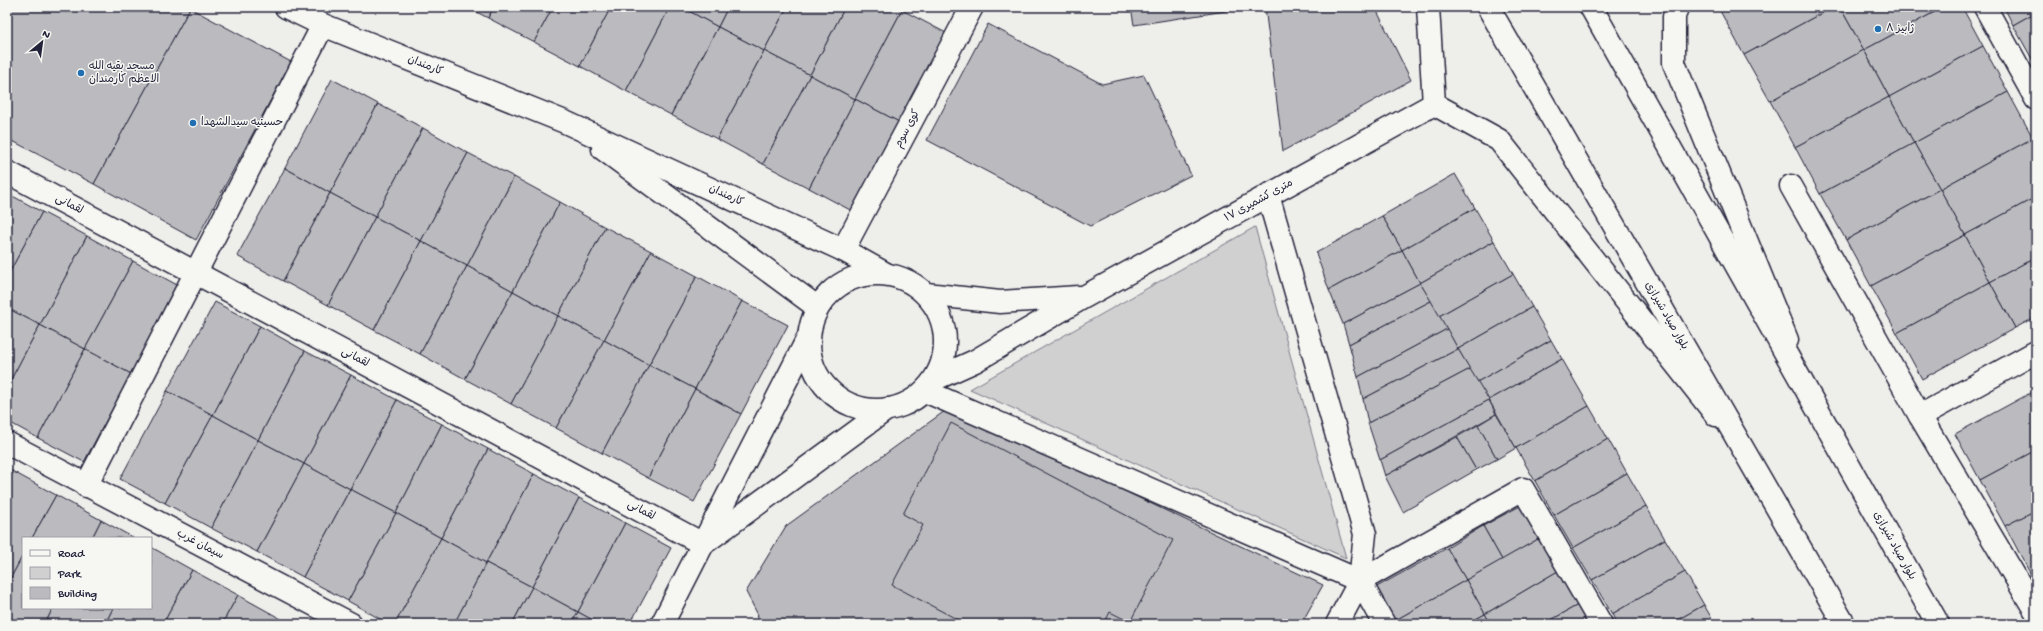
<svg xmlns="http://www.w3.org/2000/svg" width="2043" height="631" font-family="'Gochi Hand','Playpen Sans Arabic',sans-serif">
<rect width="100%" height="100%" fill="#eeeeeb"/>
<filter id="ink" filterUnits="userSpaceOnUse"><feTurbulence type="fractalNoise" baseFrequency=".025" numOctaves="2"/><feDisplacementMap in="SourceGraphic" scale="8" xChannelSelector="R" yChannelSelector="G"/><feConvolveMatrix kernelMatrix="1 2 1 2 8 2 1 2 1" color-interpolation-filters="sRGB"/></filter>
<g filter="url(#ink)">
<!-- green -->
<path fill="#d0d0d1" stroke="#797986" d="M1255,227L1346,558L970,389Z"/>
<!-- building -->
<g fill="#bbbbbf" stroke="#22223b">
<path d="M7,7L190,8L94,184L7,138Z"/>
<path d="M467,7H494L488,18Z"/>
<path d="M494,7H553L534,42L488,18Z"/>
<path d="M553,7H611L580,66L534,42Z"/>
<path d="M611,7H670L626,91L580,66Z"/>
<path d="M670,7H682L718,27L671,115L626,91Z"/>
<path d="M682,7H728L718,27Z"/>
<path d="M728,7H787L764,51L718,27Z"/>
<path d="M787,7H845L810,75L764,51Z"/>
<path d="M845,7H896L902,10L855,99L810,75Z"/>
<path d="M1131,7H1252L1134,25Z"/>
<path d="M1265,7H1375L1411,80L1283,151Z"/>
<path d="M1722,7H1833L1744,55L1719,9Z"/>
<path d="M1833,7H1840L1864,50L1770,101L1744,55Z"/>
<path d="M1840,7H1944L1864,50Z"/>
<path d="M1944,7H1962L1983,46L1889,97L1864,50Z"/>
<path d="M2004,7H2036V12L2013,25Z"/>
<path d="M190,8L291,62L196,240L94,184Z"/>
<path d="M902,10L948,34L901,123L855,99Z"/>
<path d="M2036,12V66L2013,25Z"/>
<path d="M988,24L1102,84L1144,75L1191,175L1090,226L927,140Z"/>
<path d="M718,27L764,51L717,139L671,115Z"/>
<path d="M1983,46L2008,92L1914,143L1889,97Z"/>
<path d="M1864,50L1889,97L1795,147L1770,101Z"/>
<path d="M764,51L810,75L763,164L717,139Z"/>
<path d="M810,75L855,99L809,188L763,164Z"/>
<path d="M332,79L378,104L330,193L285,168Z"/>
<path d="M2008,92L2033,138L1940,189L1914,143Z"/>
<path d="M1889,97L1914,143L1820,194L1795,147Z"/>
<path d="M855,99L901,123L854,212L809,188Z"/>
<path d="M378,104L423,128L375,217L330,193Z"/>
<path d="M423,128L468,153L421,241L375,217Z"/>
<path d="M2033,138L2036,143V197L1965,235L1940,189Z"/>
<path d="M1914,143L1940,189L1846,240L1820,194Z"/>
<path d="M468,153L514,177L467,266L421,241Z"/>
<path d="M285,168L330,193L283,281L237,256Z"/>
<path d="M1455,174L1475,208L1402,250L1382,216Z"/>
<path d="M514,177L560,202L513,291L467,266Z"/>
<path d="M1940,189L1965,235L1871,286L1846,240Z"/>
<path d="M7,193L42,212L7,277Z"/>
<path d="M330,193L375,217L328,305L283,281Z"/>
<path d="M2036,197V257L1990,282L1965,235Z"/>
<path d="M560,202L605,227L558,316L513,291Z"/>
<path d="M1475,208L1494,241L1420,283L1402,250Z"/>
<path d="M42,212L87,236L40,325L7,308V277Z"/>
<path d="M1382,216L1402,250L1329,290L1316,253Z"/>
<path d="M375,217L421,241L374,330L328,305Z"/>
<path d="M605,227L651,251L604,340L558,316Z"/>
<path d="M1965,235L1990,282L1897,333L1871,286Z"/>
<path d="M87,236L133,261L85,349L40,325Z"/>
<path d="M421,241L467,266L420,354L374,330Z"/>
<path d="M1494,241L1513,274L1439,316L1420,283Z"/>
<path d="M1402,250L1420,283L1343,324L1329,290Z"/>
<path d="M651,251L697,276L649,365L604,340Z"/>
<path d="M2036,257V317L2015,328L1990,282Z"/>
<path d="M133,261L179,286L131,374L85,349Z"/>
<path d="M467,266L513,291L465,379L420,354Z"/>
<path d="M1513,274L1532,307L1458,349L1439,316Z"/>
<path d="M697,276L742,301L695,389L649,365Z"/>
<path d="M1990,282L2015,328L1922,379L1897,333Z"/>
<path d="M1420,283L1431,301L1349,344L1343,324Z"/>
<path d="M513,291L558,316L511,404L465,379Z"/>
<path d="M742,301L788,325L741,414L695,389Z"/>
<path d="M1431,301L1447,329L1358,377L1349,344Z"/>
<path d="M215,302L260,326L213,415L167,391Z"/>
<path d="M1532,307L1551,340L1477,382L1458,349Z"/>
<path d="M7,308L40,325L7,387Z"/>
<path d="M558,316L604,340L556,428L511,404Z"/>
<path d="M40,325L85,349L38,438L7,421V387Z"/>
<path d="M260,326L305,351L258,440L213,415Z"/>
<path d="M1447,329L1458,349L1363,399L1358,377Z"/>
<path d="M604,340L649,365L602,453L556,428Z"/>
<path d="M1551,340L1562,359L1489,400L1477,382Z"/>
<path d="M85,349L131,374L84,462L38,438Z"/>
<path d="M1458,349L1470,369L1368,423L1363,399Z"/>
<path d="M305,351L351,375L304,464L258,440Z"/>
<path d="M1562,359L1589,406L1516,448L1489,400Z"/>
<path d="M649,365L695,389L648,478L602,453Z"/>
<path d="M1470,369L1489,400L1380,460L1368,423Z"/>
<path d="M351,375L397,400L350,489L304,464Z"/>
<path d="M695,389L741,414L694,502L648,478Z"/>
<path d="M2036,390V450L1980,480L1955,434Z"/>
<path d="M167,391L213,415L165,503L120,479Z"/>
<path d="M397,400L442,424L396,513L350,489Z"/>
<path d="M1489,400L1496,414L1385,476L1380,460Z"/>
<path d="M1589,406L1608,439L1535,481L1516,448Z"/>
<path d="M949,408L1323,585L1301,624H755L758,615L746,592L786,526Z"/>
<path d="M1496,414L1516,448L1497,459L1478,425Z"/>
<path d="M213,415L258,440L211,528L165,503Z"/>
<path d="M951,423L1173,540L1130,622L1110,612L1104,624H966L892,585L923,525L903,514Z"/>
<path d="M442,424L488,449L441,538L396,513Z"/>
<path d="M1478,425L1497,459L1476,470L1457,437Z"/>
<path d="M1457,437L1476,470L1403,512L1385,476Z"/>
<path d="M1608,439L1627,473L1554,515L1535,481Z"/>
<path d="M258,440L304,464L257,552L211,528Z"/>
<path d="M488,449L534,474L486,563L441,538Z"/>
<path d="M2036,450V510L2005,526L1980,480Z"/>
<path d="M304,464L350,489L303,577L257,552Z"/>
<path d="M10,470L56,495L32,538H23V555L7,585V476Z"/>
<path d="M1627,473L1646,506L1573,548L1554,515Z"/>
<path d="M534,474L579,498L532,587L486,563Z"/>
<path d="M350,489L396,513L348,601L303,577Z"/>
<path d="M56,495L101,520L92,538H32Z"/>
<path d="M579,498L625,523L578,612L532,587Z"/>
<path d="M1520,506L1540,538L1502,560L1483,526Z"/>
<path d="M1646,506L1665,539L1592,580L1573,548Z"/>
<path d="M2036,510V570L2030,573L2005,526Z"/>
<path d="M396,513L441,538L395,624H389L348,601Z"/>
<path d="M101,520L134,538H92Z"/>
<path d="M625,523L671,548L630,624H600L578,612Z"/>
<path d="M1483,526L1502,560L1466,580L1447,548Z"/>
<path d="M441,538L486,563L454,624H395Z"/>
<path d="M1540,538L1558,571L1485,614L1466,580Z"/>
<path d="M1665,539L1685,572L1612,614L1592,580Z"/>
<path d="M151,547L192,570L163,624H105L113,608H151Z"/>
<path d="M1447,548L1466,580L1394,621L1375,588Z"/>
<path d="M23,555V608H53L45,624H7V585Z"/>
<path d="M486,563L532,587L512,624H454Z"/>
<path d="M192,570L238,595L222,624H163Z"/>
<path d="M2036,570V583L2030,573Z"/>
<path d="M1558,571L1578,605L1544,624H1491L1485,614Z"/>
<path d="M1685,572L1704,605L1670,624H1617L1612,614Z"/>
<path d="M1466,580L1485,614L1467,624H1395L1394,621Z"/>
<path d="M532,587L578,612L571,624H512Z"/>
<path d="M238,595L283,620L281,624H222Z"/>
<path d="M1578,605L1589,624H1544Z"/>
<path d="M1704,605L1715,624H1670Z"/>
<path d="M53,608H113L105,624H45Z"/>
<path d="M578,612L600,624H571Z"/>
<path d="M1485,614L1491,624H1467Z"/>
</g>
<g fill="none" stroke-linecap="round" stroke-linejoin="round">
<!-- minor casing -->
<g stroke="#22223b" stroke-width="25">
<g id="minor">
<path d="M1985,7L2036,99"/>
<path d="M7,172L703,544"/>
<path d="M1791,186L1920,416L2036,612"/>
<path d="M1268,195L1365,534L1360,581L1384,624"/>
<path d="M843,250L972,7"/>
<path d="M925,391L1360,581"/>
<path d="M1920,416L2036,352"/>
<path d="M7,443L351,624"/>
<path d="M86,486L323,25"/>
<path d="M1360,581L1523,489L1601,624"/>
<path d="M1337,624L1360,581"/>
</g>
</g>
<!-- tertiary casing -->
<g stroke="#22223b" stroke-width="25">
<g id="tertiary">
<path d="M1428,7L1434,104"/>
<path d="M1677,7L1674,17V63L1787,340"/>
<path d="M1434,104L1499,140L1716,415"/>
<circle cx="877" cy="342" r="68"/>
<path d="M926,294L1000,302L1079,297"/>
<path d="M935,379L975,361L1084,297L1434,104"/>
<path d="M707,541L887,409"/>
<path d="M662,624L808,338"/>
</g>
</g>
<!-- secondary casing -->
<g stroke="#22223b" stroke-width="25">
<g id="secondary">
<path d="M286,7L323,25L565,122L843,250L886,274"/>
<path d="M1488,7L1844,624"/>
<path d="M1591,7L1938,624"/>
<path d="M603,149L817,307"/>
</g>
</g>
<!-- minor -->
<use href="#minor" stroke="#f6f6f2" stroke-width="22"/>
<!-- tertiary -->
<use href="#tertiary" stroke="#f6f6f2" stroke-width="22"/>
<!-- secondary -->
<use href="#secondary" stroke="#f6f6f2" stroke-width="22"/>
</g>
</g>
<!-- markers -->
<g fill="#1f6fb2" stroke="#f6f6f2" stroke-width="1.5">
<circle cx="1878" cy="29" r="4"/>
<circle cx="81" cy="73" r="4"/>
<circle cx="193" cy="123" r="4"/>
</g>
<g text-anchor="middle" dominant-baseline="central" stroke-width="3" stroke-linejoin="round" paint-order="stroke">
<!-- poi labels -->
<g font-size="11" fill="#22223b" stroke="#f6f6f2" text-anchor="start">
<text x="1886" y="29">ژابیز ۸</text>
<text x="89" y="67">مسجد بقیه الله<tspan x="89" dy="13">الاعظم کارمندان</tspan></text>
<text x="201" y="123">حسینیه سیدالشهدا</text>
</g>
<!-- street labels -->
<g font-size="11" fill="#22223b" stroke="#f6f6f2">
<text transform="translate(425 66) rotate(22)">کارمندان</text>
<text transform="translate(908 129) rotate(-62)">کوی سوم</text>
<text transform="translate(726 196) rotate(25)">کارمندان</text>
<text transform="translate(1259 201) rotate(-29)">۱۷ متری کشمیری</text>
<text transform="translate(69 205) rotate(28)">لقمانی</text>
<text transform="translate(1666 316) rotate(60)">بلوار صیاد شیرازی</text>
<text transform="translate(355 358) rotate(28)">لقمانی</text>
<text transform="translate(641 511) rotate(28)">لقمانی</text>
<text transform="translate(200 545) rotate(28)">سیمان غرب</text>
<text transform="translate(1894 546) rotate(61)">بلوار صیاد شیرازی</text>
</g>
</g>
<!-- margin -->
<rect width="2043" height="631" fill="none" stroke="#f6f6f2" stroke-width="24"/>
<rect x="12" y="12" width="2019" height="607" fill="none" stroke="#22223b" stroke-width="1.5" filter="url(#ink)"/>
<!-- legend -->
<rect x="22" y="537" width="130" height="72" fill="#f6f6f2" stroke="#a1a1a9"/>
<rect x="30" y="550" width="20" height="6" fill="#f6f6f2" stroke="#a1a1a9"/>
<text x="58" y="557" font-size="12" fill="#22223b">Road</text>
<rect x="30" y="567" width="20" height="12" fill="#d0d0d1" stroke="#a1a1a9"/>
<text x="58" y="577" font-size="12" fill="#22223b">Park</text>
<rect x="30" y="587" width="20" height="12" fill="#bbbbbf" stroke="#a1a1a9"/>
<text x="58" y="597" font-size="12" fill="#22223b">Building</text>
<!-- north arrow -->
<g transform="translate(42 42) rotate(29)" stroke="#f6f6f2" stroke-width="3" paint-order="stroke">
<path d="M0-3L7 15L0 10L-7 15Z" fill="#22223b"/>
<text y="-6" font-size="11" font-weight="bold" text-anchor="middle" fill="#22223b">N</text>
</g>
</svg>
